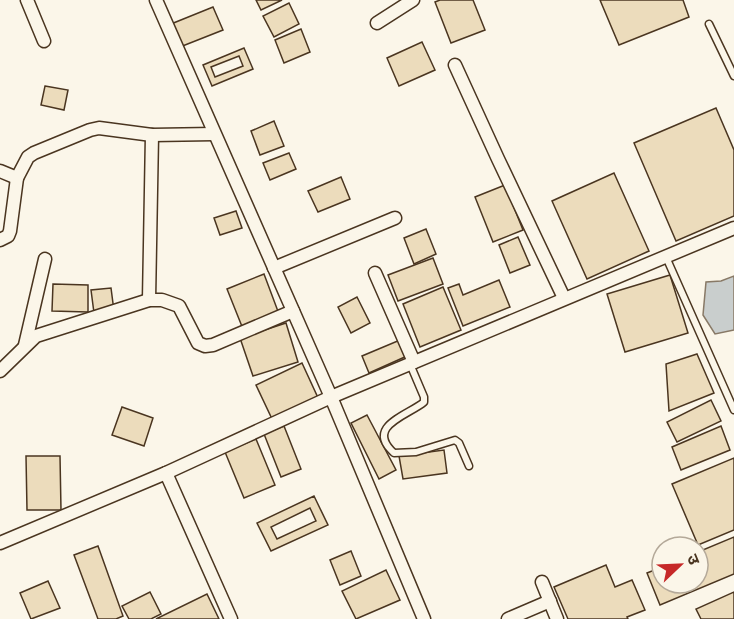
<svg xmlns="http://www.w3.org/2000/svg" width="734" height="619" font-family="Lato,'Noto Sans Devanagari',sans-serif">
<rect width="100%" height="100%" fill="#fbf6e9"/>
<!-- water -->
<path fill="#c9cecd" stroke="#887966" stroke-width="1.5" d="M734,276V330L715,334L703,315L706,282L721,281Z"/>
<!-- building -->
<g fill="#ecdcbc" stroke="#4a3520" stroke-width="1.5" fill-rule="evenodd">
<path d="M256,0H282L261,10Z"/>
<path d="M440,0H473L485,30L451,43L435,2Z"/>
<path d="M600,0H683L689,17L619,45Z"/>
<path d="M289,3L299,24L274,37L263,16Z"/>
<path d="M213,7L223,30L180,47L171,24Z"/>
<path d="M301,29L310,52L284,63L275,40Z"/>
<path d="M422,42L435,70L399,86L387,58Z"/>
<path d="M244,48L253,69L212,86L203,65ZM239,56L243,66L215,77L211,67Z"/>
<path d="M45,86L68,90L64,110L41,105Z"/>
<path d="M716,108L734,150V216L676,241L634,143Z"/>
<path d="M274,121L284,146L260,155L251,131Z"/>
<path d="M289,153L296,169L270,180L263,163Z"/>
<path d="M614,173L649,251L587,279L552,201Z"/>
<path d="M341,177L350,199L318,212L308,191Z"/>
<path d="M505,185L523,230L493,242L475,197Z"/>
<path d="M236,211L242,228L220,235L214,218Z"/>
<path d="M426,229L436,254L414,264L404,238Z"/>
<path d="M518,237L530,265L510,273L499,245Z"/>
<path d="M433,258L443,284L398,301L388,275Z"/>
<path d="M264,274L279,314L243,329L227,289Z"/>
<path d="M670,275L688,333L625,352L607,294Z"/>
<path d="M499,280L510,307L463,326L448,288L459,284L463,295Z"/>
<path d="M53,284L88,285V312L52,311Z"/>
<path d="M443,287L461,330L420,347L403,304Z"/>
<path d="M111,288L114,311L94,313L91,290Z"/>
<path d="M357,297L370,323L351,333L338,307Z"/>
<path d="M286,323L298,362L253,376L240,338Z"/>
<path d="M400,340L407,356L369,373L362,356Z"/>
<path d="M697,354L714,393L669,411L666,364Z"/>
<path d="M302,363L319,400L273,421L256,385Z"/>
<path d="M711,400L721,421L677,442L667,422Z"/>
<path d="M122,407L153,418L144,446L112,435Z"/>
<path d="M367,415L396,470L379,479L351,423Z"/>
<path d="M284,426L301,469L281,477L264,434Z"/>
<path d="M721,426L730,450L681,470L672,447Z"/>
<path d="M256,439L275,485L244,498L225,452Z"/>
<path d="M444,450L447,473L403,479L399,456Z"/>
<path d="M26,456H60L61,510H27Z"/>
<path d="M734,458V530L698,545L672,484Z"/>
<path d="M314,496L328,525L271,551L257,523ZM310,508L316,521L277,539L271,527Z"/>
<path d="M734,537V574L660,605L647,573L662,567V583H698V552Z"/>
<path d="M98,546L123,616L116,619H98L74,555Z"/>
<path d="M351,551L361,576L340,585L330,560Z"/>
<path d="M606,565L615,587L632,580L645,610L627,617L628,619H568L554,587Z"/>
<path d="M386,570L400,600L356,619L342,591Z"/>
<path d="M48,581L60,608L31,619L20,593Z"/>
<path d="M150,592L161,614L151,619H129L122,606Z"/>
<path d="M734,592V619H701L696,609Z"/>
<path d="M207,594L219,619H156Z"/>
</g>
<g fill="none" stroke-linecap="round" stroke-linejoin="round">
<!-- service casing -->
<g stroke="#4a3520" stroke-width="9">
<g id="service">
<path d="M709,24L734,76"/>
<path d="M666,257L734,410"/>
<path d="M410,364L424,397V402C409,415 364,426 394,453L416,452L455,440L459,443L469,466"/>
</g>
</g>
<!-- minor casing -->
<g stroke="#4a3520" stroke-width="15">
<g id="minor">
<path d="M27,0L44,41"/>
<path d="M156,0L331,397L424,619"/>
<path d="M377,23L413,0"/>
<path d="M455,65L498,159L564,298"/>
<path d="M0,171L17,178L28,157L34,153L90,130L99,128L152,135L214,134"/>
<path d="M0,240L8,236L10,231L17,178"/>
<path d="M274,268L395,218"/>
<path d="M375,273L414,362"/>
<path d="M149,300L152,135"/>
<path d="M25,345L45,259"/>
<path d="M0,371L36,336L149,300H162L179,306L198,343L205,346L213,345L293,311"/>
<path d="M166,473L231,619"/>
<path d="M0,543L166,473L331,397L734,228"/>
<path d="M542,582L557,619"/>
<path d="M508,619L550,601"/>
</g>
</g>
<!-- service -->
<use href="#service" stroke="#fbf6e9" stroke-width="6"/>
<!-- minor -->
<use href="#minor" stroke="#fbf6e9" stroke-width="12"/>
</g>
<!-- north arrow -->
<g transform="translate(680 565) rotate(67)"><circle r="28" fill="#fbf6e9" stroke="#b4a999" stroke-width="1.5"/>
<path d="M0-4.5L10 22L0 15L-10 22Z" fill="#c62828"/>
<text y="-9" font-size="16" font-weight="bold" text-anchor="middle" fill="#4a3520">उ</text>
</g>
</svg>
